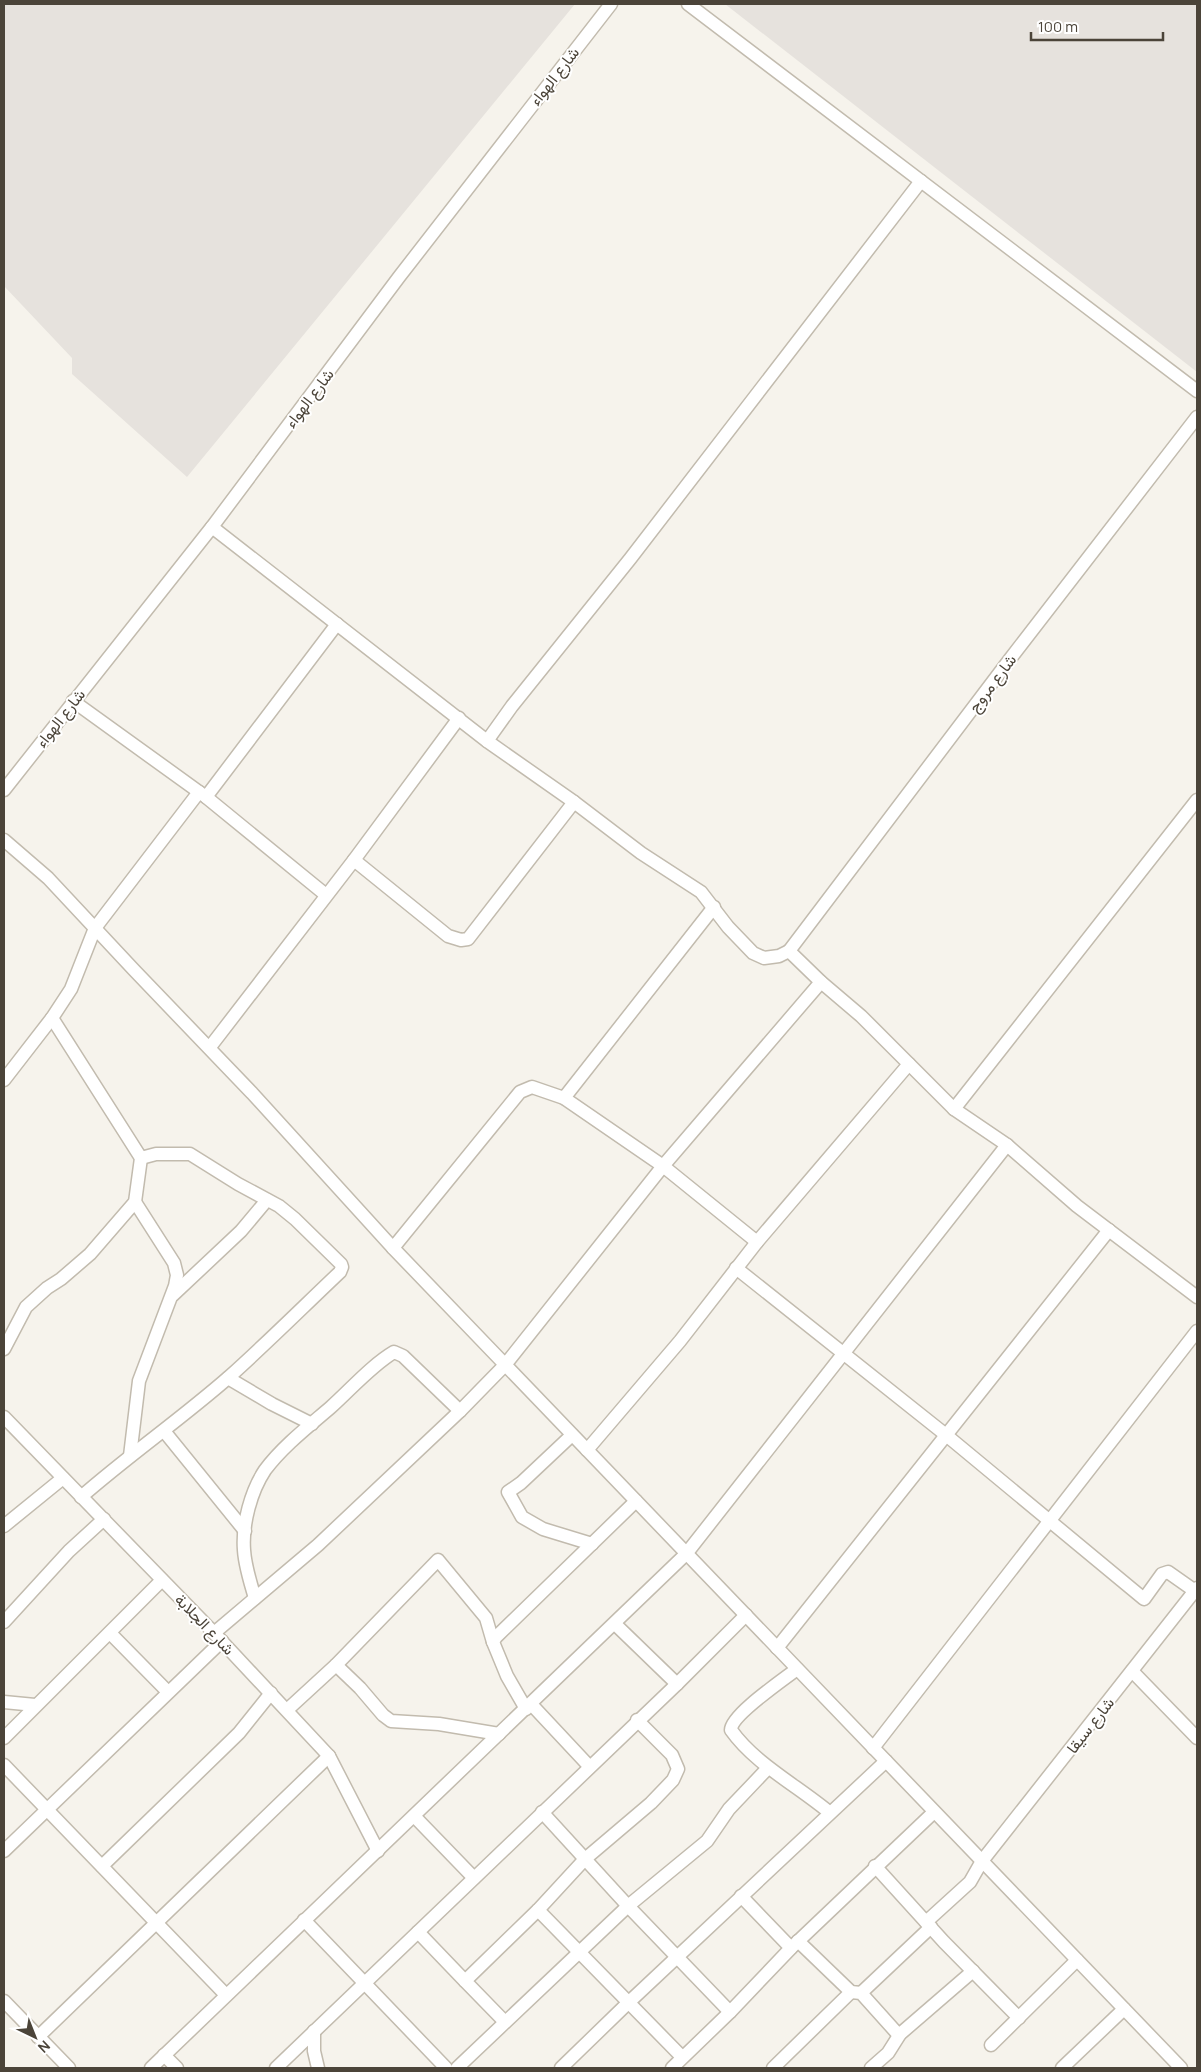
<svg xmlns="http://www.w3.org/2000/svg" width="1201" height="2072" font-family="Manrope,Vazirmatn,sans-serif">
<rect width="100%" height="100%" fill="#f6f3ec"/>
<!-- industrial -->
<g fill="#e6e2dd">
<path d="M4,4H575L187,477L72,374V358L4,286Z"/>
<path d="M725,4H1197V372L893,135Z"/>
</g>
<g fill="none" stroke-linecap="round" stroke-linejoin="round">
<!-- minor casing -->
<g stroke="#c2bbae" stroke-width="15">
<g id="minor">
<path d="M688,4L1197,391"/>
<path d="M212,527L487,741L574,802L641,853L701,892L728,927L753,953L764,958L779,956L789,951L821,982L861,1016L954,1109L1007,1145L1077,1206L1197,1297"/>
<path d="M73,701L206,797L326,895"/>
<path d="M487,741L512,706L630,559L921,181"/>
<path d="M4,790L212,527L399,277L611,4"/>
<path d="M206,797L337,624"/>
<path d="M4,840L48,878L134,970L252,1093L393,1248L1181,2068"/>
<path d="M354,860L448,936L461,940L468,939L574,802"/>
<path d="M789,951L1010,659L1197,417"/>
<path d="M210,1047L354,860L459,718"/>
<path d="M4,1080L52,1018L71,989L95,928L199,792"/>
<path d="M564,1098L714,907"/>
<path d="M954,1109L1197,800"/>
<path d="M393,1248L520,1092L532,1087L564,1098L663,1166L757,1242"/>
<path d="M736,1268L946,1435L1144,1599L1162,1574L1168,1572L1195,1591"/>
<path d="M173,1295L241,1231L267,1200"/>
<path d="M4,1349L26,1307L47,1288L61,1279L90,1254L135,1202L141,1158L52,1018"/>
<path d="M228,1378L272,1404L312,1424"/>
<path d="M4,1417L214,1633L329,1756L378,1851"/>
<path d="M164,1431L245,1531"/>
<path d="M572,1435L521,1483L508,1492L522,1517L543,1529L592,1544"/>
<path d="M587,1450L680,1341L757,1242L909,1064"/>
<path d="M130,1456L139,1381L175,1286L177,1275L174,1263L135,1202"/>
<path d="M81,1497C129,1455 181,1419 229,1377C267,1343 303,1307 340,1272L342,1267L341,1264L295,1219L279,1206L238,1184L190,1154H156L141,1158"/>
<path d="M4,1526L63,1478"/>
<path d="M255,1598C250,1582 245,1566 244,1550C242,1524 251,1491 265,1470C283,1446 309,1426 331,1407C351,1389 372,1365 394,1352L403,1356L460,1411"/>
<path d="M4,1622L69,1551L104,1519"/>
<path d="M615,1624L677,1684"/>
<path d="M110,1633L168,1692"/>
<path d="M214,1633L318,1545L460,1411L505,1365L663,1166L821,982"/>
<path d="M777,1648L1109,1230"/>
<path d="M336,1665L438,1560L486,1618L493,1642"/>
<path d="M797,1669C783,1680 731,1715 731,1730C755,1764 798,1786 830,1813"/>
<path d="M1132,1671L1197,1738"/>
<path d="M4,1702L35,1705"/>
<path d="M531,1704L589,1766"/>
<path d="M526,1709L507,1676L493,1642L496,1637L636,1501"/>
<path d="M287,1710L336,1665L360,1688L383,1715L391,1721L439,1724L499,1734"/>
<path d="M4,1738L162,1580"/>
<path d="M873,1748L1197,1331"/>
<path d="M4,1765L226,1995"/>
<path d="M542,1812L628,1906L730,2012"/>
<path d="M414,1816L474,1878"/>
<path d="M4,1851L222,1641"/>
<path d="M102,1866L239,1733L271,1693"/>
<path d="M875,1866L944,1942L1019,2018"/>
<path d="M741,1896L791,1948"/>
<path d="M538,1910L682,2057"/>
<path d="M304,1920L446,2068"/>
<path d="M926,1922L970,1882L982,1861L1197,1588"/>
<path d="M418,1932L465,1981"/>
<path d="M798,1941L851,1992L861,1993L896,2032L900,2034"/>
<path d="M861,1993L931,1927"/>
<path d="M4,2001L69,2068"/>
<path d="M505,2022L465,1981L538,1910L585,1859L651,1803L673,1780L678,1769L672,1755L637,1720"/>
<path d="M314,2031V2051L318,2068"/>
<path d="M38,2037L329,1756"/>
<path d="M991,2045L1077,1960"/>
<path d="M164,2055L177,2068"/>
<path d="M151,2068L686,1554L1007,1145"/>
<path d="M276,2068L677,1684L746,1615"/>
<path d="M457,2068L628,1906L707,1841L729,1809L768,1768"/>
<path d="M561,2068L628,2003L886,1761"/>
<path d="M672,2068L730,2012L791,1948L934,1812"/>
<path d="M773,2068L851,1992"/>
<path d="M871,2068L888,2053L900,2034L973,1971"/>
<path d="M1062,2068L1124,2009"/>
</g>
</g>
<!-- minor -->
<use href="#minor" stroke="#fff" stroke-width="12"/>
</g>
<g text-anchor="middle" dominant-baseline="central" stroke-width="4" stroke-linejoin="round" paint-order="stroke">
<!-- street labels -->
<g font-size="16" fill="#4b4439" stroke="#fff">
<text transform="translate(554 76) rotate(-52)">شارع الهواء</text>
<text transform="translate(309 398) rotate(-53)">شارع الهواء</text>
<text transform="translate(992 683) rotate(-53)">شارع مروج</text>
<text transform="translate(60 718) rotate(-52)">شارع الهواء</text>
<text transform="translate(205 1624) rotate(46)">شارع الجلابة</text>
<text transform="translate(1090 1725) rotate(-52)">شارع سيقا</text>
</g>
</g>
<!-- border -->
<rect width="1201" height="2072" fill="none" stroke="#4b4439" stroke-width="10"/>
<!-- north arrow -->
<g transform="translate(35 2037) rotate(137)" stroke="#ffffff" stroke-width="4" paint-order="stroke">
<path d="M0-4L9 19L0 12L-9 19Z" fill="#4b4439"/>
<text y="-8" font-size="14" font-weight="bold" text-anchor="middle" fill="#4b4439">N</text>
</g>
<!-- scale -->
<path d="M1031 32v8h132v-8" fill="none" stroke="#4b4439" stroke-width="2.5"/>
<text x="1038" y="32" font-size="15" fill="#4b4439" stroke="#ffffff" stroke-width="4" paint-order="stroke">100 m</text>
</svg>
